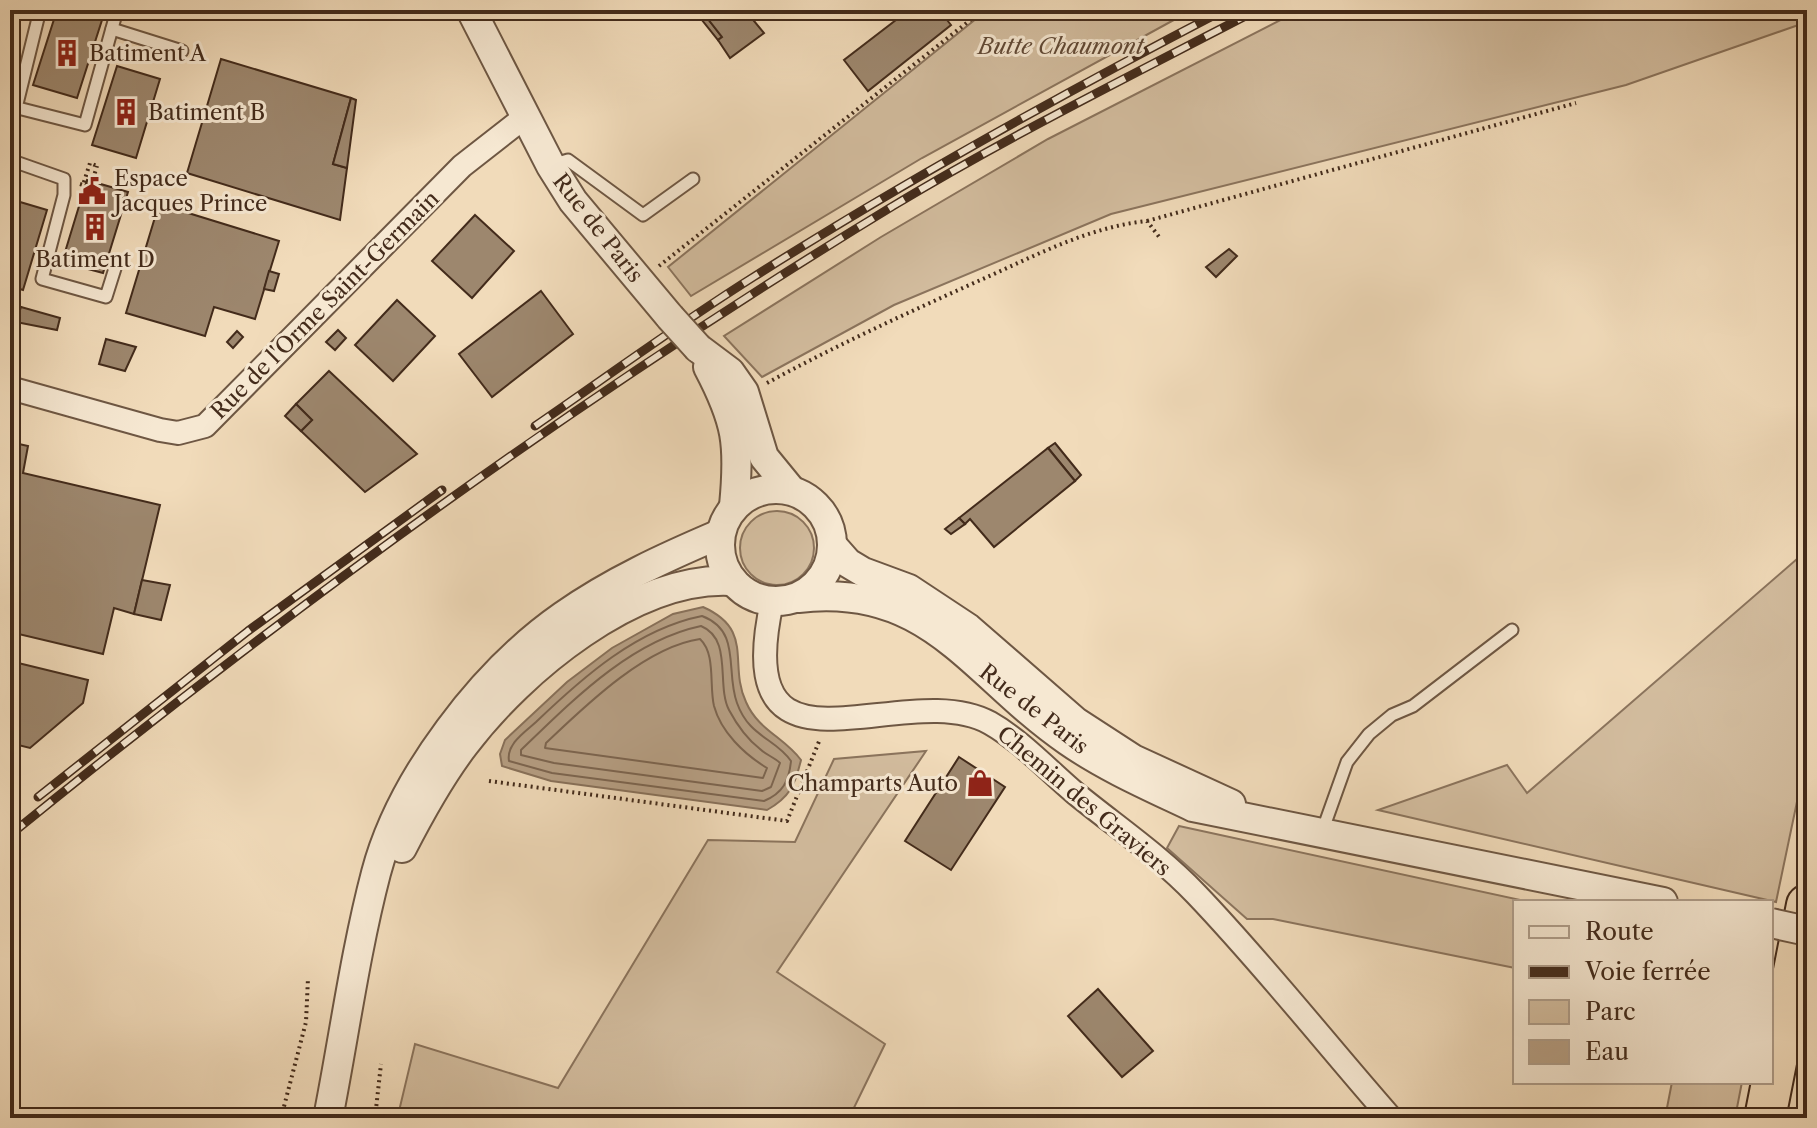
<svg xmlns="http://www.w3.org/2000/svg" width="1817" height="1128" font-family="'Libre Caslon Text',serif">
<rect width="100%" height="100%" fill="#f1dbba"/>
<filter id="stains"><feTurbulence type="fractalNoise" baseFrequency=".0025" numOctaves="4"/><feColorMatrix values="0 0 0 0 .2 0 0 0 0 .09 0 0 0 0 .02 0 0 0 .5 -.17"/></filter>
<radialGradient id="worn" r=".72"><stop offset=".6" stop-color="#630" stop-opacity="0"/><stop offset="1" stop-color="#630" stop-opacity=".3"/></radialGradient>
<!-- green -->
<g fill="#d3bd9f" stroke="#8b745d" stroke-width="2">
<path d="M987,10H1192L922,158L691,296L668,267Z"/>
<path d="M1300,10H1807V22L1626,85L1111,214L894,305L762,377L724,336L881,237L1048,139Z"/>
<path d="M1807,510V754L1776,902L1378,810L1507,765L1527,793L1797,559Z"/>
<circle cx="777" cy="548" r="37"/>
<path d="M926,751L777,972L885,1044L849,1118H418L399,1111L415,1044L558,1088L708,840L795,842L834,759Z"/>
<path d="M1179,826L1529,902H1515V968L1273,919H1247L1167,848Z"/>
<path d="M1807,1057V1118H1795Z"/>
<path d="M1672,1082H1742L1735,1118H1665Z"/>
</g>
<!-- water -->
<path fill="#b69f84" stroke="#88715a" stroke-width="2" d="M703,607C755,630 728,664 746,702C758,730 784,737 801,760C795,785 790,797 767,810L551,781L502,766L500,754L505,740L567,682L612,648L673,614Z"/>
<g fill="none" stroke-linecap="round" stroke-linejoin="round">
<!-- shore -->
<g stroke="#7c6550" stroke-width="2">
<path d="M702,616C742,631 725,671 737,703C749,737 775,738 791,761C789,781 783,793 764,801L552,773L509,761C506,744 525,732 536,722C583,677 637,629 702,616Z"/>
<path d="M701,626C733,639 716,685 729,710C737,725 747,739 760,749C766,755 774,757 780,763L771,787L762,791L554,763L521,755V750C572,701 630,641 701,626Z"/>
<path d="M700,639C716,654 709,685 714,706C721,732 744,754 767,768L763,778L545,748L546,743C585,706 645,647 700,639Z"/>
</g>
</g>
<!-- building -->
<g fill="#9d876e" stroke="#432b1b" stroke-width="2">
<path d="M57,10L102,20L77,98L33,85Z"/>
<path d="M694,10H701L722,37L718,40Z"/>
<path d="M701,10H745L764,33L730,58L718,40L722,37Z"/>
<path d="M909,10H939L951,25L868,91L844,60Z"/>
<path d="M221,59L351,98L333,164L347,168L340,220L187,173Z"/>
<path d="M117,66L160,79L136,158L92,145Z"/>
<path d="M351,98L356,100L347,168L333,164Z"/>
<path d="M87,180L128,192L103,273L62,262Z"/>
<path d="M10,199L47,210L23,290L10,286Z"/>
<path d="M159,204L279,241L255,319L214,307L205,336L126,313Z"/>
<path d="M475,215L514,251L472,298L432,261Z"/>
<path d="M1229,249L1237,256L1216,277L1206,267Z"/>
<path d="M269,271L279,274L274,291L264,289Z"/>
<path d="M541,291L573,334L492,397L459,354Z"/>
<path d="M397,300L435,336L393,381L355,345Z"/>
<path d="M10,304L21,307L16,322L10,319Z"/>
<path d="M21,307L60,318L57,330L16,322Z"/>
<path d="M338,330L346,338L335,350L326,342Z"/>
<path d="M237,331L243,337L233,348L227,342Z"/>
<path d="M106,339L136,347L125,371L99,364Z"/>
<path d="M329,371L417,454L365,492L301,431L312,420L296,404Z"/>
<path d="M296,404L312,420L301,431L285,416Z"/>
<path d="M10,442L28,446L23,473L160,505L134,614L114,608L103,654L10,632Z"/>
<path d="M1055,443L1081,475L1075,481L1048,448Z"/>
<path d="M1048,448L1075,481L994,547L970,519L965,524L959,518Z"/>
<path d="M959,518L965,524L951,534L945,529Z"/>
<path d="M142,580L170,585L161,620L134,614Z"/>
<path d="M10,661L88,680L83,703L30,748L10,743Z"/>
<path d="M959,757L1005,787L951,870L905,841Z"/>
<path d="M1098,989L1153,1051L1122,1077L1068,1016Z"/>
</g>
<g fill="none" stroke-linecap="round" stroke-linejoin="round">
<!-- service casing -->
<g stroke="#6e5743" stroke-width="15">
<g id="service">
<path d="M112,29L182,51"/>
<path d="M10,106L85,125L116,14L101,10"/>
<path d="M16,108L40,10"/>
<path d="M10,160L64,179V195L42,279L106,297L117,262"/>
<path d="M552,165L568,160L643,215L693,179"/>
<path d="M1322,832L1347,762L1369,734L1392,715L1413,706L1512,630"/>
</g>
</g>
<!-- minor casing -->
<g stroke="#6e5743" stroke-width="26">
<g id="minor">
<path d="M10,388L160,430L178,433L205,426L462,166L526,116"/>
<path d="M772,602C728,800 903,675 990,723C1020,740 1048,770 1075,793C1114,825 1160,856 1196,894C1264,965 1326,1044 1391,1118"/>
</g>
</g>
<!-- tertiary casing -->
<g stroke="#6e5743" stroke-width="32">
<g id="tertiary">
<path d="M471,10L551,166L573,201L670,317"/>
<path d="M698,348L730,372L744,392L764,457L791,490"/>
<path d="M708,367C737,422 740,444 734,506"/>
<circle cx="776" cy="545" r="56"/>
<path d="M833,546L848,563L863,572L909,589L968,628L1076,722L1133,759L1231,804"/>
<path d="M798,598C931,582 972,675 1068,741C1107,768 1151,787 1193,807L1663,902"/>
<path d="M402,848C420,813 440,776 465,744C521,670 634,576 731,581"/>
<path d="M328,1118C344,1037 355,953 376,873C401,778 484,671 563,616C611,582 666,557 720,534"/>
</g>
</g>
<!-- motorway casing -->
<g stroke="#432b1b" stroke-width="44">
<path id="motorway" d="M1765,1118L1807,905"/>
</g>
<!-- path -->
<g stroke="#432b1b" stroke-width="4" stroke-dasharray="2 4" stroke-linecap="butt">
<path d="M93,179L97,166"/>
<path d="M80,184L83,185L90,163L97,166"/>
<path d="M1147,221L1576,103"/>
<path d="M659,266L983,10"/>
<path d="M767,383C835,346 905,314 976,282C1031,258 1087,227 1147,221L1160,238"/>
<path d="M489,781L787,821L820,739"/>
<path d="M281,1118L306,1022L308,978"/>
<path d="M375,1118L381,1064"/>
</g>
<!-- service -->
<use href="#service" stroke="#f6e8d2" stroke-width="11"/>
<!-- minor -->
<use href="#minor" stroke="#f6e8d2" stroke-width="22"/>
<!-- tertiary -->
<use href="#tertiary" stroke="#f6e8d2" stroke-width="28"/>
<!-- motorway -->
<use href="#motorway" stroke="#f1dbba" stroke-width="40"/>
<!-- rail casing -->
<g stroke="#432b1b" stroke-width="9">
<g id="rail">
<path d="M535,426C608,376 680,323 755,276C907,180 1064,93 1224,10"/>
<path d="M38,797L248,631L442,490"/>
<path d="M10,835C290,607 584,394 893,206C1011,135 1134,74 1257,10"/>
</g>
</g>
<!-- rail -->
<use href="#rail" stroke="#f6e8d2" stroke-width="6" stroke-dasharray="18" stroke-linecap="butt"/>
<!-- tertiary-bridge casing -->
<g stroke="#6e5743" stroke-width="32" stroke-linecap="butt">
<g id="tertiary-bridge">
<path d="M670,317L698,348"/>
<path d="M1771,923L1807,931"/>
</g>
</g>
<!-- tertiary-bridge -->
<use href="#tertiary-bridge" stroke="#f6e8d2" stroke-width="28"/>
</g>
<!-- icons -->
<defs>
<g id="building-bare" transform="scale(2.16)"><path d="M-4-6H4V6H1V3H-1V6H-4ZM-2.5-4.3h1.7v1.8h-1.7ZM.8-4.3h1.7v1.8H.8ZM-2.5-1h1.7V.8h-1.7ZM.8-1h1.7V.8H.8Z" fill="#8f2418" stroke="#f6e8d2" stroke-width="2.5" paint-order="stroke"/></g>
<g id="civic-bare" transform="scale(2.16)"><path d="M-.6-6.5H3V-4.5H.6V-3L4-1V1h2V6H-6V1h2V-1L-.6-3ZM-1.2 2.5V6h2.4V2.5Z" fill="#8f2418" stroke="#f6e8d2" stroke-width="2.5" paint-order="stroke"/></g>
<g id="shop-bare" transform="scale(2.16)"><path d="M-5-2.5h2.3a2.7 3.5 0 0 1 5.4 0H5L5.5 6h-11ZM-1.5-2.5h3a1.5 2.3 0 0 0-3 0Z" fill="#8f2418" stroke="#f6e8d2" stroke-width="2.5" paint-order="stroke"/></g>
</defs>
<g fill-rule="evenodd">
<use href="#building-bare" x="67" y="53"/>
<use href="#building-bare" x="126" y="112"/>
<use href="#civic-bare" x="92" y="191"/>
<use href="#building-bare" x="95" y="227"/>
<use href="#shop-bare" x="980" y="783"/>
</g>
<g text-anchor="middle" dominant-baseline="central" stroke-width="6" stroke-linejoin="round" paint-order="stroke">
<!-- park labels -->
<g font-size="22" font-style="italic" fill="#604835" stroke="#f6e8d2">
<text x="1061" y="46">Butte Chaumont</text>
</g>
<!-- poi labels -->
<g font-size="22" fill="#432b1b" stroke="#f6e8d2" text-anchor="start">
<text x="89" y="53">Batiment A</text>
<text x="148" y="112">Batiment B</text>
<text x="114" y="178">Espace<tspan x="114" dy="25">Jacques Prince</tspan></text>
<text x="95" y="259" text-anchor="middle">Batiment D</text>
<text x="958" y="783" text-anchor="end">Champarts Auto</text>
</g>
<!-- street labels -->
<g font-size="22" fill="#432b1b" stroke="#f6e8d2">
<text transform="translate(598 228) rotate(52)">Rue de Paris</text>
<text transform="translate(325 305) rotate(-45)">Rue de l'Orme Saint-Germain</text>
<text transform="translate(1034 709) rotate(38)">Rue de Paris</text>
<text transform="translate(1084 801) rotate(40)">Chemin des Graviers</text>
</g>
</g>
<!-- margin -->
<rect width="1817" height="1128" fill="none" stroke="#f1dbba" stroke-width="40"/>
<rect x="12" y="12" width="1793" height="1104" fill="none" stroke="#432b1b" stroke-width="4"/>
<rect x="20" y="20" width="1777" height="1088" fill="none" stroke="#432b1b" stroke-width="2"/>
<!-- legend -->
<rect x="1513" y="900" width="260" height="184" fill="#f6e8d2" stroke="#ae9c89" stroke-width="2"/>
<rect x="1529" y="926" width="40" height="12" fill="#f6e8d2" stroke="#ae9c89" stroke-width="2"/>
<text x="1585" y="940" font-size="24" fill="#432b1b">Route</text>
<rect x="1529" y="966" width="40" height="12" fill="#432b1b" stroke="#ae9c89" stroke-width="2"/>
<text x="1585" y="980" font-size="24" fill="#432b1b">Voie ferrée</text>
<rect x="1529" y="1000" width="40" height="24" fill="#d3bd9f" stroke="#ae9c89" stroke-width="2"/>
<text x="1585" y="1020" font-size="24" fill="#432b1b">Parc</text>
<rect x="1529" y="1040" width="40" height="24" fill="#b69f84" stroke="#ae9c89" stroke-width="2"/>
<text x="1585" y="1060" font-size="24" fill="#432b1b">Eau</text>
<rect width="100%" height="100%" filter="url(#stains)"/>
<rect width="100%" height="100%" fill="url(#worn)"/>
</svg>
